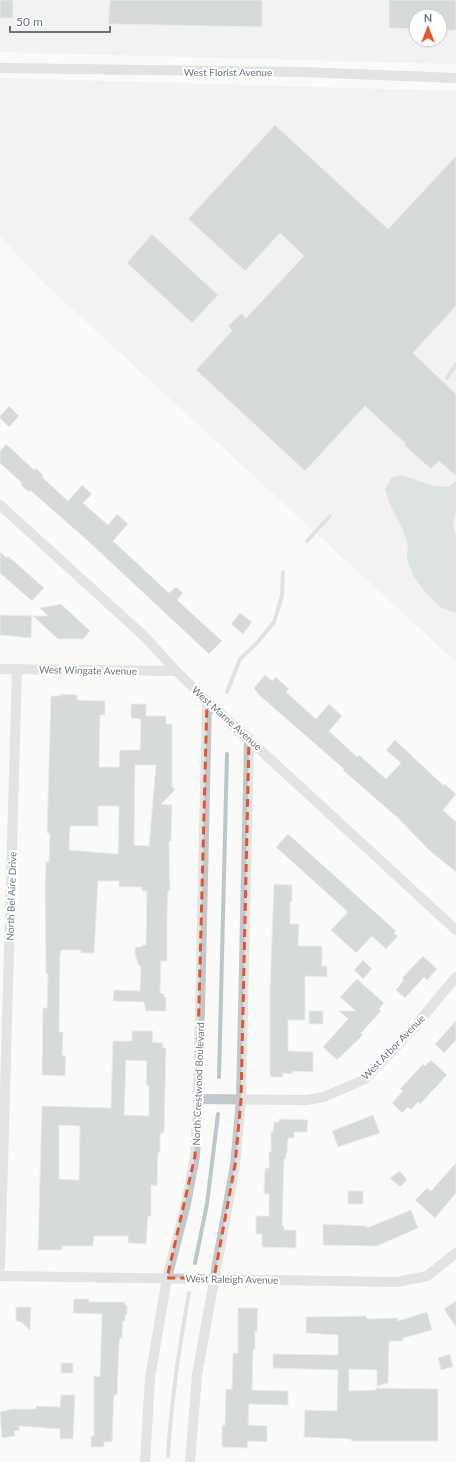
<svg xmlns="http://www.w3.org/2000/svg" width="456" height="1462" font-family="Lato,sans-serif">
<rect width="100%" height="100%" fill="#fafaf8"/>
<!-- built -->
<g fill="#e8e9e9" fill-rule="evenodd">
<path d="M0,0H456V64L0,52ZM416,16H440V40H416Z"/>
<path d="M0,78L456,91V662L44,283L0,236Z"/>
</g>
<!-- water -->
<path fill="#bbc7cb" d="M402,475L430,485L448,487L456,481V510L453,525L456,536V613L440,607L424,591L413,575L407,560L408,544L402,528L391,507L385,490L391,478Z"/>
<g fill="none" stroke-linecap="round" stroke-linejoin="round">
<!-- stream -->
<g stroke="#bbc7cb" stroke-width="4">
<path d="M447,378L456,364"/>
<path d="M307,541L330,516"/>
<path d="M227,692L240,659L257,643L274,622L282,596L283,572"/>
<path d="M219,1077L227,754"/>
<path d="M195,1263L207,1204L218,1114"/>
<path d="M168,1456C171,1401 179,1348 189,1293"/>
</g>
</g>
<!-- building -->
<g fill="#aab3b9" stroke="#dcdcda" fill-rule="evenodd">
<rect x="0" y="0" width="13" height="18"/>
<path d="M110,0H262V27L108,24Z"/>
<path d="M389,0H456V30H440V16H416V29L389,28Z"/>
<path d="M275,125L388,229L456,156V306L413,353L456,394V476L439,461L431,469L404,445L406,444L365,406L305,471L196,370L232,331L228,326L241,313L246,318L304,256L280,233L245,271L188,219Z"/>
<path d="M152,234L218,295L192,323L127,263Z"/>
<path d="M9,406L19,416L9,427L0,418V416Z"/>
<path d="M6,444L34,470L36,468L44,476L42,477L68,501L82,485L92,494L83,503L108,525L117,514L128,524L113,541L169,593L176,587L183,593L177,600L222,641L209,654L87,540L30,490L29,492L21,485L22,483L0,463V451Z"/>
<path d="M0,552L7,558L8,556L44,588L32,601L0,573Z"/>
<path d="M61,604L90,631L83,639H58L33,616H48L40,608Z"/>
<path d="M240,613L252,622L243,634L231,624Z"/>
<path d="M0,615L32,616L31,638L0,635Z"/>
<path d="M265,675L272,681L276,677L289,689L286,692L316,719L329,704L342,716L329,731L357,757L359,755L386,779L401,763L386,750L395,740L444,786L445,784L456,794L443,810L456,822V872L429,850L399,819L343,770L344,769L259,695L254,688Z"/>
<path d="M60,694L77,695V700L105,701V715H100L99,767H119L120,750H140L141,719L131,718V704H146V716H166V724H172V786L175,790L161,804L172,805L171,841H169L170,891H168L167,919V961H161L160,993L164,994V997H166V1011H146L144,1002L113,1001L114,990L140,991L141,967L138,964L135,953V947H142V945H146L147,891H142V887H119V881H98L94,953H81V950H61L60,955L59,1032H63L62,1055L66,1056L65,1076L42,1075L43,1008H47L48,974H46L45,888L46,862H49L50,833H47L51,696H60ZM135,765H156L149,846L134,845ZM98,806H119L118,854L69,850L70,826H98Z"/>
<path d="M288,834L396,931L394,933L398,936L386,949L372,936L356,953L331,930L348,912L276,847Z"/>
<path d="M274,884L292,885V901L290,903V924H299L298,946H322V966H327V977L305,976V1020H288V1051L313,1052V1072L292,1071V1074L283,1073V1077H271L270,1073V988Z"/>
<path d="M423,956L437,969L427,980L424,977L405,998L396,990L404,980L402,978Z"/>
<path d="M363,960L372,969L363,979L354,970Z"/>
<path d="M357,979L384,1003L379,1009L381,1011L361,1033L363,1035L337,1060L323,1047L348,1019L339,1011H356L340,997Z"/>
<rect x="309" y="1011" width="14" height="13"/>
<path d="M456,1021V1040L444,1053L435,1044Z"/>
<path d="M132,1031H153L152,1042L163,1043V1048H166L164,1132L160,1134V1153L158,1152L157,1186L151,1185V1216H148L146,1244L128,1243V1236H94L93,1246H62V1250H38L42,1106L111,1108L113,1041H132ZM126,1060L147,1061L146,1085L149,1086V1116L124,1115ZM59,1125L80,1126L79,1180L59,1179Z"/>
<path d="M431,1060L447,1075L420,1104L418,1102L411,1110L408,1107L402,1113L392,1103L403,1091L400,1089L423,1064L425,1066Z"/>
<path d="M373,1115L380,1133L338,1147L332,1131Z"/>
<path d="M279,1119L308,1120L307,1132H294V1138H288L287,1153H286V1159H284L282,1226H284V1230H296V1248L262,1247V1234H256V1216H269V1194H264L265,1168H269V1151L271,1152V1132H273L274,1122H279Z"/>
<path d="M456,1163V1193L435,1218L415,1200L427,1188L431,1191Z"/>
<path d="M400,1171L407,1180L400,1187L390,1178Z"/>
<rect x="348" y="1191" width="15" height="13"/>
<path d="M411,1210L418,1228L377,1246L323,1245V1224L367,1226V1228Z"/>
<path d="M74,1299H89V1302H125V1305L127,1306V1315H125V1321H123L122,1338H120L119,1344L117,1395H114L112,1442H104V1447H91V1436H94V1376L100,1377L102,1314L73,1313Z"/>
<path d="M456,1301V1327L444,1309Z"/>
<path d="M16,1307H31L30,1330L21,1322L16,1321Z"/>
<path d="M238,1308H258L257,1331H255V1349H253L252,1390L288,1391V1405L249,1404L248,1425L267,1426V1442L248,1441L247,1448L222,1447V1425H225L226,1389H232L233,1353H238Z"/>
<path d="M427,1312L432,1330L403,1338V1341H389L388,1383L377,1386V1370L349,1369V1391L376,1390V1388L438,1389V1441H351V1439L304,1437L305,1410L337,1411L338,1370L273,1368V1354L338,1355V1335L306,1333V1317L366,1316L367,1319L398,1318V1321Z"/>
<path d="M450,1354L453,1367L441,1370L438,1358Z"/>
<rect x="61" y="1363" width="12" height="10"/>
<path d="M61,1395H75L73,1439H60V1429L19,1426L20,1430L14,1431L15,1436L2,1438L0,1412L13,1409H36V1406L60,1407Z"/>
</g>
<g fill="none" stroke-linecap="round" stroke-linejoin="round">
<!-- minor -->
<g stroke="#c3c8cc" stroke-width="10">
<path d="M0,68L302,72L456,78"/>
<path d="M0,505L145,637L176,671L207,701L456,930"/>
<path d="M0,669L176,671"/>
<path d="M198,1099L306,1100L324,1097L365,1079L412,1030L456,977"/>
<path d="M0,1267L17,669"/>
<path d="M0,1276L397,1282L427,1276L456,1253"/>
<path d="M145,1462L150,1378L167,1278L186,1204L195,1156L198,1099L207,701"/>
<path d="M190,1462L197,1375L235,1165L241,1100L249,738"/>
</g>
</g>
<!-- marked area -->
<path d="M0 0H456V1462H0ZM207,701L249,738L241,1100L235,1165L214,1278H167L195,1156Z" fill="#fafaf8" fill-opacity=".55" fill-rule="evenodd"/>
<path fill="none" stroke="#e4572e" stroke-width="3" stroke-dasharray="8 5" stroke-linejoin="round" d="M207,701L249,738L241,1100L235,1165L214,1278H167L195,1156Z"/>
<g text-anchor="middle" dominant-baseline="central" stroke-width="4" stroke-linejoin="round" paint-order="stroke">
<!-- street labels -->
<g font-size="10" fill="#657683" stroke="#fff">
<text x="228" y="72">West Florist Avenue</text>
<text transform="translate(88 670) rotate(1)">West Wingate Avenue</text>
<text transform="translate(227 718) rotate(42)">West Marne Avenue</text>
<text transform="translate(11 896) rotate(-88)">North Bel Aire Drive</text>
<text transform="translate(393 1047) rotate(-46)">West Arbor Avenue</text>
<text transform="translate(198 1084) rotate(-88)">North Crestwood Boulevard</text>
<text transform="translate(232 1279) rotate(1)">West Raleigh Avenue</text>
</g>
</g>
<!-- north arrow -->
<g transform="translate(428 28)"><circle r="19" fill="#ffffff" stroke="#c1c8cd"/>
<path d="M0-3L7 15L0 10L-7 15Z" fill="#e4572e"/>
<text y="-6" font-size="11" font-weight="bold" text-anchor="middle" fill="#657683">N</text>
</g>
<!-- scale -->
<path d="M10 26v6h100v-6" fill="none" stroke="#657683" stroke-width="2"/>
<text x="16" y="26" font-size="12" fill="#657683" stroke="#ffffff" stroke-width="3" paint-order="stroke">50 m</text>
</svg>
